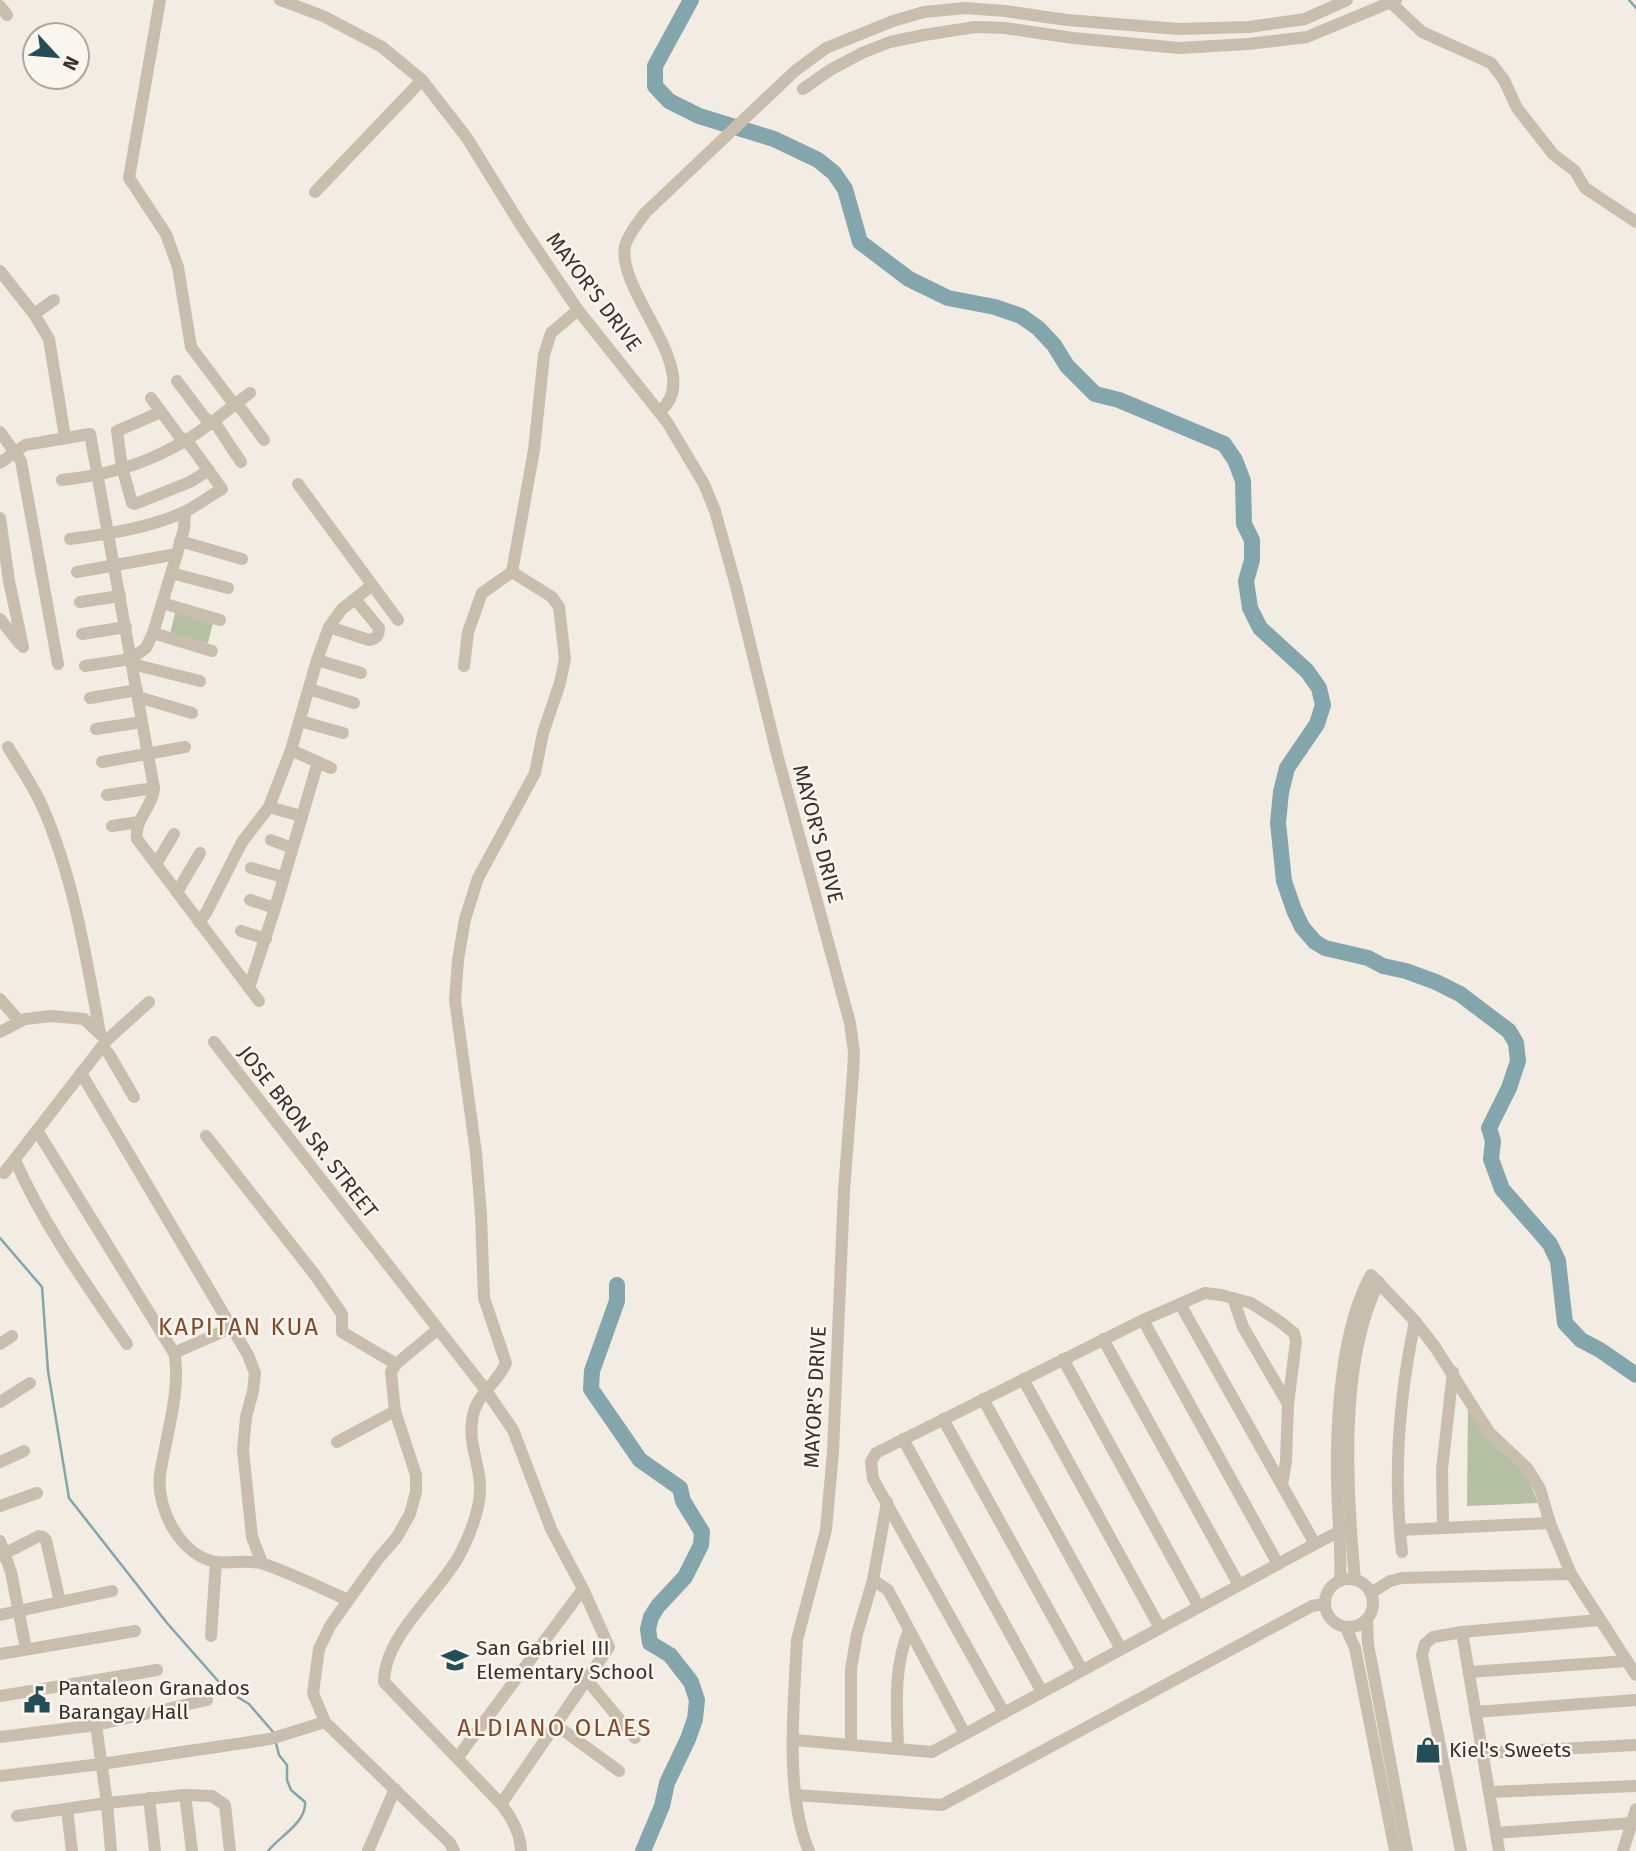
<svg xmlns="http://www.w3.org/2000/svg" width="1636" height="1851" font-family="'Fira Sans',sans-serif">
<rect width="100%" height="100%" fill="#f2ece2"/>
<!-- green -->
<g fill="#b3c0a3">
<path d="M175,613L213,622L208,643L170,634Z"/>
<path d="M1468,1408L1498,1449L1525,1470L1538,1503L1467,1506Z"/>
</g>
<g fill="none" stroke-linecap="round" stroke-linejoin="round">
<!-- stream -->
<g stroke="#83a6ad" stroke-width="2.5">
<path d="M1629,0L1636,8"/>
<path d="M0,1238L42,1287L48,1371L69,1498L167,1623L226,1690L249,1704L274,1733"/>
<path d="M268,1851C279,1837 307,1822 305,1802L291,1790L287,1780V1765L279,1755L276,1743"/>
</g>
<!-- river -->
<g stroke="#83a6ad" stroke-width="16">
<path d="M691,0L655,66V86L669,101L699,116L774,139L818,160L834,173L845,189L860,242L909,279L948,298L995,307L1021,316L1038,328L1054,345L1067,366L1095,394L1119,400L1224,444L1235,460L1243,481L1244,524L1252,540V560L1246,581L1250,608L1260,628L1307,671L1319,688L1323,705L1317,724L1287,768L1281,792L1278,823L1284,881L1294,910L1302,927L1315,942L1325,948L1368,958L1383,966L1406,971L1436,982L1460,994L1509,1031L1516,1043L1518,1061L1509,1088L1489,1128L1493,1141L1491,1159L1502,1189L1550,1244L1558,1261L1565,1323L1581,1340L1600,1350L1636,1375"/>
<path d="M617,1285V1301L592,1371L591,1389L640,1460L680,1488L683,1501L702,1532L701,1545L685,1577L658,1606L651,1617L648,1629L650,1643L670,1655L691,1682L697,1700L695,1719L688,1739L667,1783L662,1806L643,1851"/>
</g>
<!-- minor -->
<g stroke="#c9beae" stroke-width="12">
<path d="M160,0L129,178L166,234L178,267L191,347L230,399L242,410L264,440"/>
<path d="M280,0L323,16L382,47L422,80L467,138L522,227L578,310L667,422L704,484L715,511L736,586L777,754L850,1023L854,1052L853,1073L844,1191L833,1452L826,1530L797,1640L796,1658C793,1716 786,1798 809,1851"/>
<path d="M1388,0L1422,32L1491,63L1504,80L1517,108L1553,154L1575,171L1585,188L1636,222"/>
<path d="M0,6L7,15"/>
<path d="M803,89L830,70L862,53L890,42L924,35L975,27L1005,28L1073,38L1179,48L1248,44L1307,37L1396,0"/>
<path d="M315,192L422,80"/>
<path d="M0,271L34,314L49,339L65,437"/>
<path d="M34,314L54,300"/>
<path d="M177,381L205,418L217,426L241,462"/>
<path d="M161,412L117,431L122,467L132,503L135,504L190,482L209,470"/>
<path d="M659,412C708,374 616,293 625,246C628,234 638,223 645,213L795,71L826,48L893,21L924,12L965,8L1005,11L1067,20L1179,29L1249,27L1305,19L1347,0"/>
<path d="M0,432L21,461L58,664"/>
<path d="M0,463L25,445L90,434L154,788C153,807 134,819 137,839L259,1001"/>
<path d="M62,480C99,476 137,467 170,449C199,435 224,412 250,393"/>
<path d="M298,484L398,620"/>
<path d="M0,518L9,581L23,647"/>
<path d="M70,539C108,534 149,528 184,512C197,506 209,496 222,489L190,445L179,436L151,398"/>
<path d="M180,541L242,559"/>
<path d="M77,572L177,554"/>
<path d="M512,572L552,597L559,607L565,659L560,683L543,733L535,773L478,878L465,919L458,960L455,1000L476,1153L481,1215L484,1298L506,1363C497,1385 474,1394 472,1422C469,1444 479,1463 480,1485C481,1508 470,1535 459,1556C438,1594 384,1636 384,1682L501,1804C511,1816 521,1835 521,1851"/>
<path d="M171,573L228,588"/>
<path d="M80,602L120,596"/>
<path d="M162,603L220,620"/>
<path d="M0,619L20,644"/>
<path d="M329,627L369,640C376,639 379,635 379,628L355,599"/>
<path d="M153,633L212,651"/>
<path d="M82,634L126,627"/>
<path d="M317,660L361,673"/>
<path d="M132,664L200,681"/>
<path d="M85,666L131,659L146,648L153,633L177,554L184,529L185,512"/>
<path d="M464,666L468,632L482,593L512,572L534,450L544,355L551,333L578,310"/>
<path d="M309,689L354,703"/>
<path d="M138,697L192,713"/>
<path d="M90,698L137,690"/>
<path d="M300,721L343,733"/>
<path d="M96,729L142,722"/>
<path d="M8,747C20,767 34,787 43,808C74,879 86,957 100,1033"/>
<path d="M291,750L331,768"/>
<path d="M102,762L185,747"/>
<path d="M107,795L154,788"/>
<path d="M269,807L301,816"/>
<path d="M112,826L139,822"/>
<path d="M271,840L292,848"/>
<path d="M156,864L174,834"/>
<path d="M251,868L283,877"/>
<path d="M177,892L200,853"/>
<path d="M250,900L275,908"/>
<path d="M199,922L206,913L242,842L269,807L291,750L317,660L329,627L342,609L371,586"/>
<path d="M241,931L266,939"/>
<path d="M249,988L275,908L318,762"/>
<path d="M0,999L19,1021"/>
<path d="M0,1032L25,1019L51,1016L84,1019L101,1035"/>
<path d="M214,1042L485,1389L513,1430L551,1529L583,1589L609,1647L501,1804"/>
<path d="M102,1047L109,1054L134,1097"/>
<path d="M81,1073L248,1355L255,1373L253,1391L246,1417L243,1450L252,1537L262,1563"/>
<path d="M38,1132L174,1353C182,1387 165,1440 160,1475C156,1509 181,1556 216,1562C232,1564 249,1559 264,1564C293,1574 321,1588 348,1600"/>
<path d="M206,1136L315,1275L342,1314V1332L396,1364"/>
<path d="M15,1160C44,1226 86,1284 127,1344"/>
<path d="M4,1173L107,1040L149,1002"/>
<path d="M1233,1298L1243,1327L1288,1404"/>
<path d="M1180,1304L1315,1544"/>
<path d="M1143,1320L1278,1564"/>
<path d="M437,1330L396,1364L391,1372L395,1411L416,1475V1492L410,1514L397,1537L378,1559L330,1626L319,1649L313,1693L325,1722L450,1843L454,1851"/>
<path d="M1103,1339L1239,1585"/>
<path d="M0,1344L12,1336"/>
<path d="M174,1353L233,1327"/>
<path d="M1063,1359L1199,1607"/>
<path d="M1023,1379L1160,1628"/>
<path d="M983,1399L1121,1649"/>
<path d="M0,1402L30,1383"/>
<path d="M943,1419L1082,1670"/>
<path d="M903,1439L1042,1692"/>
<path d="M337,1442L395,1411"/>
<path d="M0,1462L24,1451"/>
<path d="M0,1506L37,1493"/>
<path d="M1443,1528L1442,1469L1453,1372"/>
<path d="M1400,1530L1550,1523"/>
<path d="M0,1541L11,1572L26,1649"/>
<path d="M1402,1552C1393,1475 1399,1397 1415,1321"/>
<path d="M0,1556L39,1536L43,1537L46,1540L60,1602"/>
<circle cx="1349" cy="1603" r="24"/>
<path d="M873,1580L888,1590L965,1734"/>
<path d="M1355,1580C1347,1492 1338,1362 1379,1282"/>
<path d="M1340,1581C1342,1547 1337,1513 1337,1479C1336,1417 1341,1329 1371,1275L1415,1321L1435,1347L1489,1432L1528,1469L1540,1489L1550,1523L1571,1574L1636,1675"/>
<path d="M1371,1593L1390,1581L1402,1578L1571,1574"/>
<path d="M0,1615L112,1591"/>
<path d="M1367,1620L1368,1644L1407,1851"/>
<path d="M1346,1628L1355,1648L1395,1851"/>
<path d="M1462,1632L1499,1851"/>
<path d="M211,1636L216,1562"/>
<path d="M0,1654L135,1631"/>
<path d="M1469,1672L1627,1661"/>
<path d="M587,1680L635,1738"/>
<path d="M0,1696L157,1670"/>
<path d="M1475,1712L1636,1700"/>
<path d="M1004,1713L873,1479L871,1462L876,1453L1143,1320L1205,1293L1221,1295L1251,1303L1279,1321L1294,1333L1296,1341L1288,1404L1286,1461L1282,1485"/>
<path d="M96,1725L107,1803L111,1851"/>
<path d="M556,1725L619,1771"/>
<path d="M0,1737L96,1725L207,1700"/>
<path d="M794,1740L932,1752L1315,1544L1340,1531L1350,1529"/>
<path d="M851,1745V1669L857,1634L873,1580L887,1502"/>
<path d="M898,1749C897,1708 893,1668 909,1630"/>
<path d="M1482,1753L1636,1745"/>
<path d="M458,1757L583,1589"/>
<path d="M0,1776L101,1764L270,1739L325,1722"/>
<path d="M1489,1792L1636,1786"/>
<path d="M185,1795L212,1796L225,1805L230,1851"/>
<path d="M795,1795L942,1805L1312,1606L1325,1604"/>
<path d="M149,1798L155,1851"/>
<path d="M67,1810L72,1851"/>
<path d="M17,1816L107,1803L185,1795L192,1851"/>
<path d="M1496,1833L1632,1823"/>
<path d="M368,1851L395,1789"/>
<path d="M1461,1851L1422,1655L1425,1644L1433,1637L1462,1632L1599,1620"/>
<path d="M1623,1851L1636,1809"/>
</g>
</g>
<!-- icons -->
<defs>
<g id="school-bare" transform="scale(2.1)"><path d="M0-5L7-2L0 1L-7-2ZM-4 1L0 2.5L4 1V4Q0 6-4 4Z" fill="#244e57" stroke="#faf6ee" stroke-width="2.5" paint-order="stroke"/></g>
<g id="civic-bare" transform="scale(2.1)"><path d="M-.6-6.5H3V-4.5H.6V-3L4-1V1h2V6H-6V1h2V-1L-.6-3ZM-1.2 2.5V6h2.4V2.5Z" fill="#244e57" stroke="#faf6ee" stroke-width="2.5" paint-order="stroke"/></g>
<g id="shop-bare" transform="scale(2.1)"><path d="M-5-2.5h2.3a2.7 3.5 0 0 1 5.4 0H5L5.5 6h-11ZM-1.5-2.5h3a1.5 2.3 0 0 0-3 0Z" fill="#244e57" stroke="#faf6ee" stroke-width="2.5" paint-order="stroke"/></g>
</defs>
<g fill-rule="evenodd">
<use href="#school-bare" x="455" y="1660"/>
<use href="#civic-bare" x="37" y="1700"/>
<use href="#shop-bare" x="1428" y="1750"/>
</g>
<g text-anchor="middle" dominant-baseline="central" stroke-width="5" stroke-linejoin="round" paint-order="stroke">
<!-- street labels -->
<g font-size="21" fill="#39312c" stroke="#faf6ee">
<text transform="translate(594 292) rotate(53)">MAYOR'S DRIVE</text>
<text transform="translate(818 834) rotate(75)">MAYOR'S DRIVE</text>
<text transform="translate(308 1132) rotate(52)">JOSE BRON SR. STREET</text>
<text transform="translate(815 1397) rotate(-87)">MAYOR'S DRIVE</text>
</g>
<!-- poi labels -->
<g font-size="21" fill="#39312c" stroke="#faf6ee" text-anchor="start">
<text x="476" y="1648">San Gabriel III<tspan x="476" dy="24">Elementary School</tspan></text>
<text x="58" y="1688">Pantaleon Granados<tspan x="58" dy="24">Barangay Hall</tspan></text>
<text x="1449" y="1750">Kiel's Sweets</text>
</g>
<!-- quarter labels -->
<g font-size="24" letter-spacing="2" fill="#814a2b" stroke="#faf6ee">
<text x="239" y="1327">KAPITAN KUA</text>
<text x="555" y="1728">ALDIANO OLAES</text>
</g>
</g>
<!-- north arrow -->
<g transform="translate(56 56) rotate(116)"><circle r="33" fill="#faf6ee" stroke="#ada7a0" stroke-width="2"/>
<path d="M0-5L12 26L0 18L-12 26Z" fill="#244e57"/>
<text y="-10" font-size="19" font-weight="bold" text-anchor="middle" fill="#39312c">N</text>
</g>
</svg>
